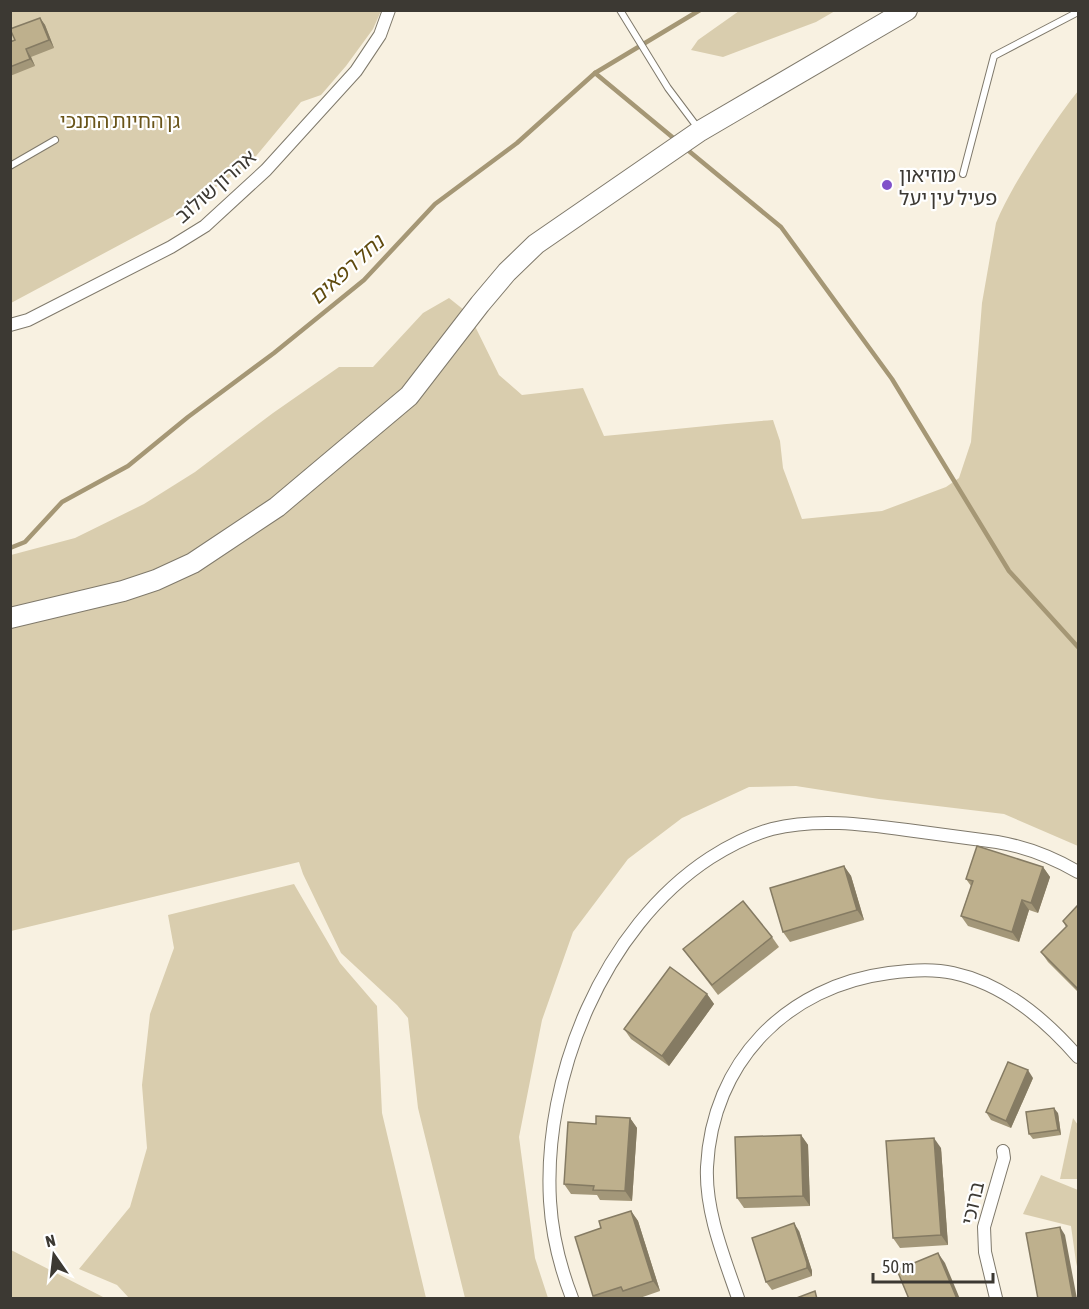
<svg xmlns="http://www.w3.org/2000/svg" width="1089" height="1309" font-family="'Asap Condensed','Noto Sans Hebrew',sans-serif">
<rect width="100%" height="100%" fill="#f8f1e1"/>
<!-- green -->
<g fill="#d9cdae">
<path d="M11,11H381L373,29L346,66L321,95L301,102L252,161L183,211L11,303Z"/>
<path d="M739,11V10L835,11L816,22L723,57L691,50L698,40Z"/>
<path d="M1078,91V846L1004,814L879,799L796,786L749,787L682,818L628,859L573,932L542,1020L519,1137L535,1258L548,1298H465L418,1108L408,1018L397,1005L341,953L303,874L299,862L11,931V555L75,538L144,504L195,472L273,413L339,367H373L423,313L449,298L469,314L499,375L522,395L583,388L604,436C660,431 716,424 773,420L780,441L783,468L802,519L882,511L946,487L959,478L971,442L982,303L996,223C1001,210 1008,198 1015,185C1034,153 1055,120 1078,91Z"/>
<path d="M294,884L340,963L377,1006L382,1113L426,1298H129L117,1285L79,1269L130,1207L147,1148L142,1085L150,1014L174,948L168,915Z"/>
<path d="M1073,1118L1078,1125V1179H1060Z"/>
<path d="M1041,1175L1078,1190V1271L1076,1262L1071,1226L1023,1214Z"/>
<path d="M10,1250H11L105,1298H11Z"/>
</g>
<g fill="none" stroke-linecap="round" stroke-linejoin="round">
<!-- stream -->
<g stroke="#a59775" stroke-width="4.5">
<path d="M595,73L677,141"/>
<path d="M684,147L781,227L892,379L1009,571L1078,647"/>
<path d="M10,548L25,542L62,502L128,466L188,417L274,353L364,280L435,204L517,143L595,73L700,10"/>
</g>
<!-- lane casing -->
<g stroke="#7f796b" stroke-width="8">
<g id="lane">
<path d="M620,10L668,88L698,128"/>
<path d="M10,166L55,140"/>
<path d="M963,174L994,56L1078,12"/>
</g>
</g>
<!-- street casing -->
<g stroke="#7f796b" stroke-width="14">
<g id="street">
<path d="M10,325L28,320L171,247L205,226L266,170L356,71L380,35L389,10"/>
<path d="M572,1298C560,1267 552,1235 550,1201C543,1076 603,928 710,858C729,846 750,835 772,829C816,818 863,824 907,830C937,834 967,838 997,842C1027,847 1052,857 1078,872"/>
<path d="M738,1298C724,1257 705,1211 707,1167C712,1062 787,986 889,973C910,970 932,968 953,973C1004,984 1045,1019 1078,1057"/>
<path d="M996,1298L985,1252L984,1227L1004,1158L1003,1151"/>
</g>
</g>
<!-- primary casing -->
<g stroke="#7f796b" stroke-width="22">
<path id="primary" d="M10,618L123,591L156,580L193,563L277,507L409,396L480,304L507,272L536,244L700,131L907,10"/>
</g>
<!-- lane -->
<use href="#lane" stroke="#fff" stroke-width="6"/>
<!-- street -->
<use href="#street" stroke="#fff" stroke-width="12"/>
<!-- primary -->
<use href="#primary" stroke="#fff" stroke-width="20"/>
</g>
<!-- wall -->
<g fill="#a39779">
<path d="M40,18L45,25L54,48L31,57L35,66L10,76V42L15,40Z"/>
<path d="M844,866L851,876L864,920L790,942L783,932Z"/>
<path d="M1043,867L1050,877L1038,913L1029,910L1019,942L968,926L961,916L971,886L966,879Z"/>
<path d="M1078,905V992L1048,962L1041,952L1066,927L1063,921Z"/>
<path d="M772,937L779,947L718,995L683,949Z"/>
<path d="M707,994L714,1004L669,1066L631,1039L624,1029Z"/>
<path d="M1033,1078L1011,1128L991,1120L986,1112Z"/>
<path d="M1058,1113L1061,1135L1033,1139L1029,1134Z"/>
<path d="M630,1118L637,1128L632,1201L600,1200L597,1195L571,1194L564,1184L596,1124Z"/>
<path d="M801,1135L808,1145L810,1206L744,1208L737,1198Z"/>
<path d="M941,1148L948,1245L900,1248L893,1238Z"/>
<path d="M631,1211L638,1221L660,1291L637,1299H628L627,1297L623,1299H595L593,1296Z"/>
<path d="M799,1231L812,1271V1276L772,1290L766,1282Z"/>
</g>
<!-- shaded-wall -->
<g fill="#857b63">
<path d="M40,18L45,25L54,48L49,40Z"/>
<path d="M26,49L31,57L35,66L30,59Z"/>
<path d="M844,866L851,876L864,920L857,910Z"/>
<path d="M1043,867L1050,877L1038,913L1031,903Z"/>
<path d="M1022,900L1029,910L1019,942L1012,932Z"/>
<path d="M707,994L714,1004L669,1066L662,1056Z"/>
<path d="M1028,1070L1033,1078L1011,1128L1006,1121Z"/>
<path d="M1054,1108L1058,1113L1061,1135L1058,1130Z"/>
<path d="M630,1118L637,1128L632,1201L625,1191Z"/>
<path d="M801,1135L808,1145L810,1206L803,1196Z"/>
<path d="M934,1138L941,1148L948,1245L941,1235Z"/>
<path d="M631,1211L638,1221L660,1291L653,1281Z"/>
<path d="M794,1223L799,1231L812,1271V1276L807,1268Z"/>
<path d="M1060,1227L1065,1235L1077,1299H1073Z"/>
<path d="M938,1253L945,1263L960,1299H957Z"/>
</g>
<!-- building -->
<g fill="#beb08d" stroke="#857b63" stroke-width="1.5">
<path d="M40,18L49,40L26,49L30,59L10,67V42L15,40L10,29Z"/>
<path d="M977,846L1043,867L1031,903L1022,900L1012,932L961,916L973,881L966,879Z"/>
<path d="M844,866L857,910L783,932L770,888Z"/>
<path d="M743,901L772,937L712,985L683,949Z"/>
<path d="M1078,905V989L1041,952L1067,926L1063,921Z"/>
<path d="M670,967L707,994L662,1056L624,1029Z"/>
<path d="M1008,1062L1028,1070L1006,1121L986,1112Z"/>
<path d="M1054,1108L1058,1130L1029,1134L1026,1112Z"/>
<path d="M596,1116L630,1118L625,1191L593,1190L594,1186L564,1184L568,1122L596,1124Z"/>
<path d="M801,1135L803,1196L737,1198L735,1137Z"/>
<path d="M934,1138L941,1235L893,1238L886,1141Z"/>
<path d="M631,1211L653,1281L623,1291L621,1287L593,1296L575,1237L601,1228L599,1221Z"/>
<path d="M794,1223L807,1263V1268L766,1282L752,1238Z"/>
<path d="M1060,1227L1073,1299H1038L1026,1233Z"/>
<path d="M938,1253L957,1299H909L897,1270Z"/>
<path d="M815,1291L817,1299H794Z"/>
</g>
<!-- markers -->
<circle fill="#8152ca" stroke="#fff" stroke-width="2" cx="887" cy="185" r="6"/>
<g text-anchor="middle" dominant-baseline="central" stroke-width="4.5" stroke-linejoin="round" paint-order="stroke">
<!-- park labels -->
<g font-size="20" fill="#695419" stroke="#fff">
<text x="120" y="120">גן החיות התנכי</text>
</g>
<!-- poi labels -->
<g font-size="20" fill="#3c3933" stroke="#fff" text-anchor="start">
<text x="899" y="174">מוזיאון<tspan x="899" dy="23">פעיל עין יעל</tspan></text>
</g>
<!-- street labels -->
<g font-size="20" fill="#3c3933" stroke="#fff">
<text transform="translate(215 186) rotate(-41)">אהרון שולוב</text>
<text transform="translate(972 1203) rotate(-77)">ברוכי</text>
</g>
<!-- water labels -->
<g font-size="21" font-style="italic" fill="#5f4a0d" stroke="#fff">
<text transform="translate(346 269) rotate(-42)">נחל רפאים</text>
</g>
</g>
<!-- border -->
<rect width="1089" height="1309" fill="none" stroke="#3c3933" stroke-width="24"/>
<!-- north arrow -->
<g transform="translate(54 1255) rotate(346)" stroke="#ffffff" stroke-width="4.5" paint-order="stroke">
<path d="M0-4.5L10 22L0 15L-10 22Z" fill="#3c3933"/>
<text y="-9" font-size="16" font-weight="bold" text-anchor="middle" fill="#3c3933">N</text>
</g>
<!-- scale -->
<path d="M873 1273v9h120v-9" fill="none" stroke="#3c3933" stroke-width="3"/>
<text x="882" y="1273" font-size="18" fill="#3c3933" stroke="#ffffff" stroke-width="4.5" paint-order="stroke">50 m</text>
</svg>
